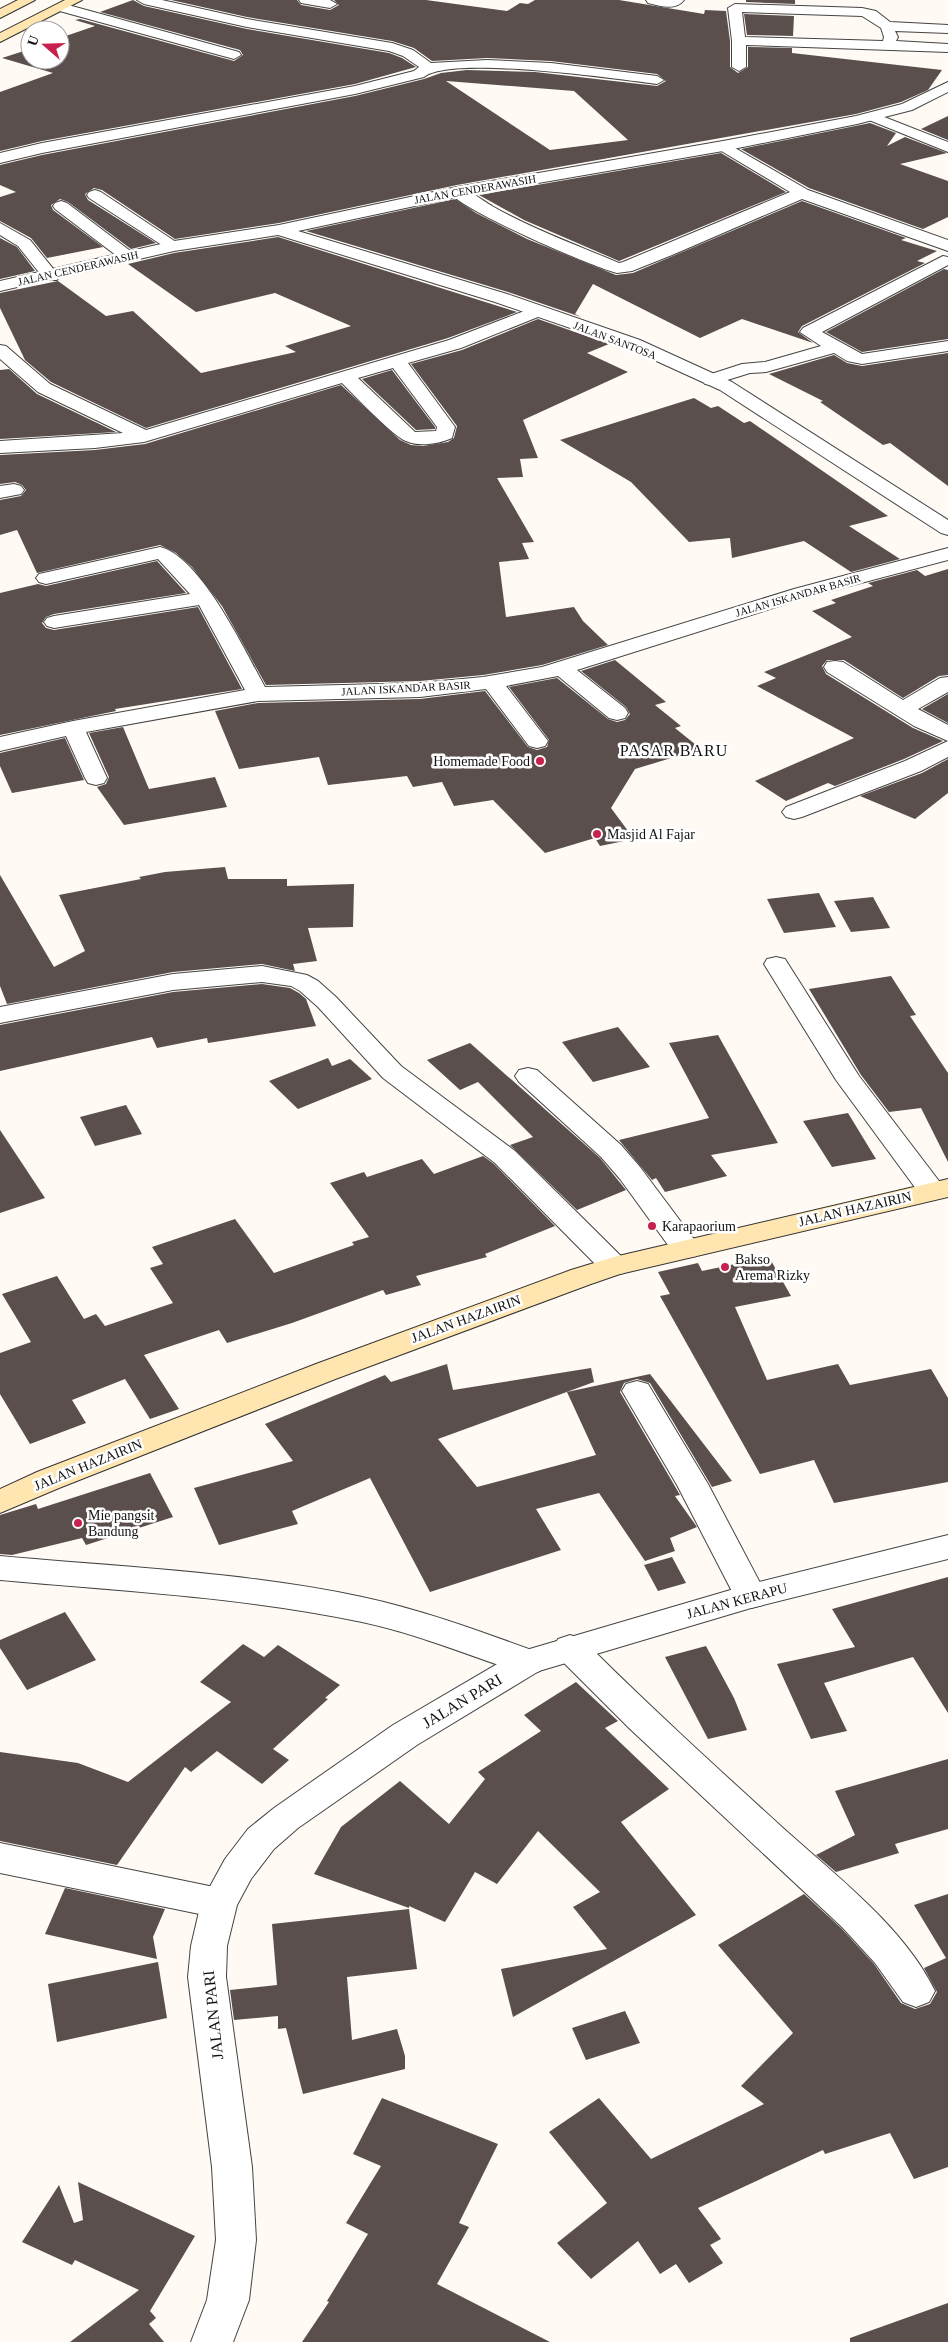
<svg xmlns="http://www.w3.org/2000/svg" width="948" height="2342" font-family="Georgia,serif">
<rect width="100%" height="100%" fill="#fffaf4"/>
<!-- building -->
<g fill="#5a4f4c" fill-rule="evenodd">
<path d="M133,0L144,6L247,29L389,53L402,58L416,67L355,84L42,141L0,151V92L53,73L2,58L30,49V60H60V38L95,26L75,20L80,19L234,61L243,55L240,50L100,12Z"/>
<path d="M171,0H297L301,5L330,10L339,5L334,0H426L507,11L520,3L528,4L535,0H619L704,14L705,10L726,11L730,41V67L738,73L748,67V47L792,48V53L942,70L928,90L901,102L856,114L457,185L279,223L175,239L102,190L94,188L85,194L88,200L156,243L131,249L68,202L60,199L51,205L53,210L103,247L47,258L31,238L0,221V197L16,192L0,185V165L42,155L355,96L424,79L441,73L467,70L535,72L657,86L666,81L657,74L551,61L487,58L432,61L414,48L392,41L247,17ZM446,81L574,91L628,140L550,150Z"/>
<path d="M746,0H795V4L746,2Z"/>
<path d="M744,14L794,16L793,36L747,35Z"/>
<path d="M948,116V140L921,129Z"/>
<path d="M870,123L896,133L887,146L905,137L947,153L900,164L948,181V217L923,229L809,188L741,149Z"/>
<path d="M721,153L786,192L619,261L524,220L479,195Z"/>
<path d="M455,199L476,213L527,239L616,275L633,273L802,201L906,238L901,240L937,251L917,261L925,263L802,326L798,332L813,343L742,319L700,338L593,284L575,314L581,317L508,292L306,231Z"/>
<path d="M278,237L517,312L448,338L146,428L51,382L25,360L0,308V293L58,281L106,316L133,311L201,373L296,352L285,346L351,326L275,293L196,312L128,264L174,253Z"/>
<path d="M0,238L17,247L35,271L0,279Z"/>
<path d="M944,269L948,270V339L862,352L826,332Z"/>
<path d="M538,319L609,344L587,353L628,372L523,420L538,458L520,459L523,477L497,478L534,542L522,543L529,559L499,562L506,617L574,607L583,621L608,645L542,665L483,675L420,681L266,685L222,606L192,567L176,553L160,545L37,573L17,530L0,535V500L21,496L26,490L22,485L15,482L0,484V455L95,450L145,444L341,385L400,440L411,445L423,446L448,442L454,438L457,426L411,364L462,350Z"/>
<path d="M948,353V486L890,443L883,445L820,402L823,401L769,374L834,355L847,363L862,366Z"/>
<path d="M9,369L37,394L116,432L0,439V370Z"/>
<path d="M392,370L435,427V429L416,430L362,379Z"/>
<path d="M694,398L711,408L718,406L744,423L750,421L888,516L849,526L900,559L851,572L804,541L732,558L730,538L689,542L631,482L560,440Z"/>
<path d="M157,561L186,593L54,614L46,617L42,623L46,628L54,630L198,607L242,689L115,709L116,711L0,735V593L38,584L46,586Z"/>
<path d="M948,569V675L939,676L903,698L844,660H827L822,666L826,674L913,728L943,741L904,759L835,786L828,783L786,801L755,781L854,738L757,686L776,678L764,672L852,637L812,611L836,603L831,600L873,586L868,583L917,570L925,576Z"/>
<path d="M615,660L666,702L655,705L681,726L675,728L701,749L635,769L611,808L634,839L600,846L595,838L545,853L493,800L454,806L442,782L413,787L407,776L328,785L319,757L239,769L215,711L258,703L420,699L485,691L528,747L537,750L547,747L549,740L509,687L557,678L608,719L617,722L625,720L630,714L626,707L581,671Z"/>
<path d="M948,694V723L922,709Z"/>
<path d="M123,727L149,789L215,777L227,807L124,825L97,787L106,784L109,777L89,733Z"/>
<path d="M65,738L84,780L12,793L0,766V753Z"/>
<path d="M948,759V793L915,819L860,796L922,773Z"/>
<path d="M225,867L228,879H287V886L354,884L353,927L308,928L317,961L293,964L295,971L262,964L173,972L7,1004L0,986V875L54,967L85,951L59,895L141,879L139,877L165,872Z"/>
<path d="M819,893L836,927L784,933L767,899Z"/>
<path d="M873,897L890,928L851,932L834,901Z"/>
<path d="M891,976L916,1015L910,1016L948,1073V1162L921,1108L889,1112L861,1075L809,989Z"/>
<path d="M262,984L290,988L299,993L306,999L316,1026L208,1043L207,1038L157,1048L152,1037L0,1071V1025L173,992Z"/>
<path d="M618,1027L650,1067L593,1082L562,1042Z"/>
<path d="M718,1035L778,1143L711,1155L727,1176L665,1192L656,1178L652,1180L619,1140L709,1118L669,1043Z"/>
<path d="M470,1043L600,1158L626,1190L577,1210L510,1145L533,1137L478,1082L460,1090L427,1060Z"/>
<path d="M328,1058L332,1066L350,1059L372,1079L298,1109L269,1081Z"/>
<path d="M126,1105L142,1134L95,1146L80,1117Z"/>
<path d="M848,1113L876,1159L832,1167L803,1121Z"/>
<path d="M0,1130L45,1198L0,1213Z"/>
<path d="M483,1156L494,1164L555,1226L485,1254L487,1257L416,1276L421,1285L386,1295L383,1290L292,1323L227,1343L219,1330L144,1355L179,1409L150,1419L125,1379L72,1400L86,1423L30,1444L0,1394V1353L31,1342L2,1294L57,1276L84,1319L96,1314L105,1326L173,1303L150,1268L163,1264L152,1247L235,1219L274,1273L354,1245L352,1242L369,1237L330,1183L364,1172L367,1177L422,1159L434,1174Z"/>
<path d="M769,1257L791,1296L735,1307L767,1380L838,1364L850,1385L931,1369L948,1398V1482L834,1503L814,1460L760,1474L660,1296L670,1294L658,1272L698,1263L702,1271Z"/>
<path d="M447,1364L453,1390L591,1368L594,1382L438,1439L477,1487L596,1455L567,1392L650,1374L732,1481L712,1487L650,1383L637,1379L624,1383L620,1392L680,1495L675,1496L697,1527L670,1538L675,1551L645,1561L599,1493L536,1509L561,1550L430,1592L370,1478L292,1511L298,1524L219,1545L194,1488L293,1461L265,1424L385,1375L391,1382Z"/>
<path d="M150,1473L173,1517L86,1545L82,1538L12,1555L0,1554V1515L36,1504L38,1509Z"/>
<path d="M672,1557L686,1583L658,1591L644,1565Z"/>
<path d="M948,1577V1713L913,1657L824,1683L847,1731L811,1739L777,1664L855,1647L832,1609Z"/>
<path d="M65,1612L96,1660L27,1690L0,1648V1640Z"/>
<path d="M243,1644L264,1657L278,1645L340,1685L325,1698L328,1699L273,1749L289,1760L262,1784L217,1751L191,1772L185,1767L117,1865L0,1841V1752L78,1763L128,1782L231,1702L200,1682Z"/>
<path d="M706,1646L734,1698L747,1730L708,1739L665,1657Z"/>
<path d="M576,1682L618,1721L605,1728L669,1789L621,1822L696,1915L513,2017L501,1969L607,1949L573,1907L600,1892L538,1831L497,1884L475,1872L445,1922L409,1906V1908L314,1874L341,1827L400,1781L449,1824L485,1779L478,1772L541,1731L524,1715Z"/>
<path d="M948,1759V1829L895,1844L899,1853L836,1872L816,1855L855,1835L835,1791Z"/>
<path d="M65,1888L165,1909L153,1937L157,1959L45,1934Z"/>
<path d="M804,1894L841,1928L874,1964L901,2003L915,2009L930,2004L937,1992L924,1968L946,1958L914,1905L948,1894V2167L914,2179L890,2133L825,2154L823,2150L698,2208L721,2239L710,2245L723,2263L689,2283L676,2264L660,2274L638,2241L591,2279L557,2243L607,2203L549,2132L599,2098L651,2159L764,2104L741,2086L793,2033L718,1945Z"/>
<path d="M409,1909L417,1969L347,1977L352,2040L397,2029L405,2056V2069L303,2094L286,2028L278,2029V2016L234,2020L230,1990L277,1985L272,1924Z"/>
<path d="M158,1962L167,2018L57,2042L48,1984Z"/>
<path d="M625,2011L640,2043L586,2060L572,2028Z"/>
<path d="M382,2098L498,2144L459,2223L469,2227L437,2284L550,2342H302L329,2302L327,2301L368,2234L346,2223L381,2166L353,2154Z"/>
<path d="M78,2182L195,2236L150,2311L156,2318L149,2324L164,2342H70L139,2290L75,2260L72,2265L22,2242L59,2185L74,2223L83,2220Z"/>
<path d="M948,2303V2342H850V2338Z"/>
</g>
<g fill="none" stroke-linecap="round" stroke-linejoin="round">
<!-- minor casing -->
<g stroke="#444" stroke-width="2">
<g id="minor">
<path d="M137,0H162L247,19L392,43L413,50L431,63L487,60L551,63L657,76L664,80L657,84C616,79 452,55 424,77L355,94L42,153L0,163V153L42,143L355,86L414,71L419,67L403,56L389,51L247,27L144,4Z"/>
<path d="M299,0H330L337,4L330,8L301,3Z"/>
<path d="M646,0H684C676,11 660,6 648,3Z"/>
<path d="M61,3L239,52L241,55L234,59L56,10L54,7Z"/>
<path d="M735,4L862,8L876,11L890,22L948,25V33L895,31L898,37L896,41L948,44V52L746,45V67L739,71L732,67V41L728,8ZM742,12L862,16L881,28L884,37L883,41L745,37Z"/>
<path d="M874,113L948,142V152L869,120L867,117L869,114Z"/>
<path d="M723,141L808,190L948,240V251L802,199L672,255L632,271L617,273C592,267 461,210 449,192L451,189C465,185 481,200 492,206C532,229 577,245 619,263L623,262L790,192L718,149L715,146Z"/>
<path d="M95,190L101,192L182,246L180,249H168L89,198L87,195L89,192Z"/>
<path d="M61,201L67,203L133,253L135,256L133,259H121L55,209L53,206L55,203Z"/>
<path d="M0,223L30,240L59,276L57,280H45L18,246L0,235Z"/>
<path d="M943,256L948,257V265L822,332L862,354L948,341V351L862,364L847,361L834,353L766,372L750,373L711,385L705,384L702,380L705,376L742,364L765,362L821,346L800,332L803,328Z"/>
<path d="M537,306L543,307L546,311L543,315L461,348L408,363L455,427L452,438C439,444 419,447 406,441C395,438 353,394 342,383L144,442L95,448L0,453V441L123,433L38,392L0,359V345L6,346L50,384L146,430L449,340ZM393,368L437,427L436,431L415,432L358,378Z"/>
<path d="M14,484L21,486L24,490L21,494L0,498V486Z"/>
<path d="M160,547C201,557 245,651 265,687L420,683L483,677L542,667L794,589L948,548V560L808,597L577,670L625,708L628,713L625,718L617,720L609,718L558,676L506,686L548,741L545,746L537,748L529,746L486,689L420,697L258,701L86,732L107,778L104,783L96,785L88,783L85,778L66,736L0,751V737L73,721L245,690L199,605L54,628L47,626L44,622L47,618L54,616L190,594L158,559L46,584L39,582L36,578L39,574Z"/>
<path d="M835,661L843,662L903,700L940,678L948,677V692L918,709L948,725V741L914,726L827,672L824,667L827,662Z"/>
<path d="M948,741V757L921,771L802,817L794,819L786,817L782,812L786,807L905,761Z"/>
<path d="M776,957L785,959L859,1076L942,1185L946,1191L942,1197L932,1200L922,1197L836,1080L764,964L767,959Z"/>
<path d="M262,966L307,975L318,981L336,997L401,1066L515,1151L624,1259L628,1266L624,1273L614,1275L604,1273L495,1163L383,1078L318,1007L300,991L291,986L262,982L173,990L0,1023V1007L173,974Z"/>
<path d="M528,1068L537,1070L621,1145L640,1167L696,1242L700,1249L696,1256L686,1258L676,1256L620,1179L601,1157L519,1082L515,1076L519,1070Z"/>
<path d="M637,1381L648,1384L708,1484L767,1596L763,1605L751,1608L739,1605L677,1485L622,1391L626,1384Z"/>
<path d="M0,1556C121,1567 244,1572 362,1597C423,1610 482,1632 540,1653L545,1662L540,1671L528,1675C472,1657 419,1634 362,1622C243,1597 120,1591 0,1580Z"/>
<path d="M570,1635L582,1639C647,1704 715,1766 783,1828C835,1875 904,1927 935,1991L929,2002L916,2007L903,2002L875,1963L842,1927L629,1728L558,1657L553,1648L558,1639Z"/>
<path d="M0,1843L219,1888L232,1892L237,1903L232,1914L219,1918L0,1873Z"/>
</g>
</g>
<!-- tertiary casing -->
<g stroke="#444" stroke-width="2">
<g id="tertiary">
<path d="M948,82V92L912,110L857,124L723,151L457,197L298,231L507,294L640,340L732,382L948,520V535L941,533L720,390L628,348L495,302L278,235L174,251L0,291V281L174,241L279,225L457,187L723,141L856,116L902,104Z"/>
<path d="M948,1535V1559L751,1608L539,1671L417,1745L298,1828L274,1849L251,1879L237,1905L227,1946L226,1977L252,2167L256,2240L249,2300L233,2342H191L207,2300L216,2240L212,2167L188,1977L191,1946L201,1903L225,1859L248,1829L274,1808L393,1725L516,1653L751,1584Z"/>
</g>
</g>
<!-- secondary casing -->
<g stroke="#333" stroke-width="2">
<g id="secondary">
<path d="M18,0H35L0,18V9Z"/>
<path d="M65,0H82L0,42V33Z"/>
<path d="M948,1179V1197L620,1274L591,1284L338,1378L59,1488L0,1513V1489L37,1472L316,1364L571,1270L614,1257Z"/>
</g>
</g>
<!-- minor -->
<use href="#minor" fill="#fff" fill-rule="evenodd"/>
<!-- tertiary -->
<use href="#tertiary" fill="#fff" fill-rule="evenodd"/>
<!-- secondary -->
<use href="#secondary" fill="#ffe5af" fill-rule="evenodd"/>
</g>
<!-- markers -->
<g fill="#c7224d" stroke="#fff" stroke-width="2">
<circle cx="540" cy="761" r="5"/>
<circle cx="597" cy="834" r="5"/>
<circle cx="652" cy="1226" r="5"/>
<circle cx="725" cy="1267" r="5"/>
<circle cx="78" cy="1523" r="5"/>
</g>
<g text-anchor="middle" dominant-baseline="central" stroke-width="5" stroke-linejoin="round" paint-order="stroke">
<!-- far-street labels -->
<g font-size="11" fill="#111" stroke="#fff">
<text transform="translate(475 189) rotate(-10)">JALAN CENDERAWASIH</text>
<text transform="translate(78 268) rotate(-13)">JALAN CENDERAWASIH</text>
<text transform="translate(615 340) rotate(21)">JALAN SANTOSA</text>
<text transform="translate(798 595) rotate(-16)">JALAN ISKANDAR BASIR</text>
<text transform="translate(406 688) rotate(-3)">JALAN ISKANDAR BASIR</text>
</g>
<!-- poi labels -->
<g font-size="14" fill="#111" stroke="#fff" text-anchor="start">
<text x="530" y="761" text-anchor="end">Homemade Food</text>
<text x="607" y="834">Masjid Al Fajar</text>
<text x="662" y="1226">Karapaorium</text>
<text x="735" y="1259">Bakso<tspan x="735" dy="16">Arema Rizky</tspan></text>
<text x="88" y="1515">Mie pangsit<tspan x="88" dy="16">Bandung</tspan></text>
</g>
<!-- street labels -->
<g font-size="14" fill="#111" stroke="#fff">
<text transform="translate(855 1209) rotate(-13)">JALAN HAZAIRIN</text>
<text transform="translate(466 1319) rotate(-20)">JALAN HAZAIRIN</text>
<text transform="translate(88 1465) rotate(-22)">JALAN HAZAIRIN</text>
<text transform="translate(737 1601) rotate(-15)">JALAN KERAPU</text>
</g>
<!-- quarter labels -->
<g font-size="16" letter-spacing="1" fill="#111" stroke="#fff">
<text x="674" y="750">PASAR BARU</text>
</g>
<!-- near-street labels -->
<g font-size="16" fill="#111" stroke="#fff">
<text transform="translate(462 1701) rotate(-31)">JALAN PARI</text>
<text transform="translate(213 2015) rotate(-96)">JALAN PARI</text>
</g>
</g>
<!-- north arrow -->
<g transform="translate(45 45) rotate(290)"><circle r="24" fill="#ffffff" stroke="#a0a0a0"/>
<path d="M0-4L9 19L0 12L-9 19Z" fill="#c7224d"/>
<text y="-8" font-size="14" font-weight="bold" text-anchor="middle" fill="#111111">U</text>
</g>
</svg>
